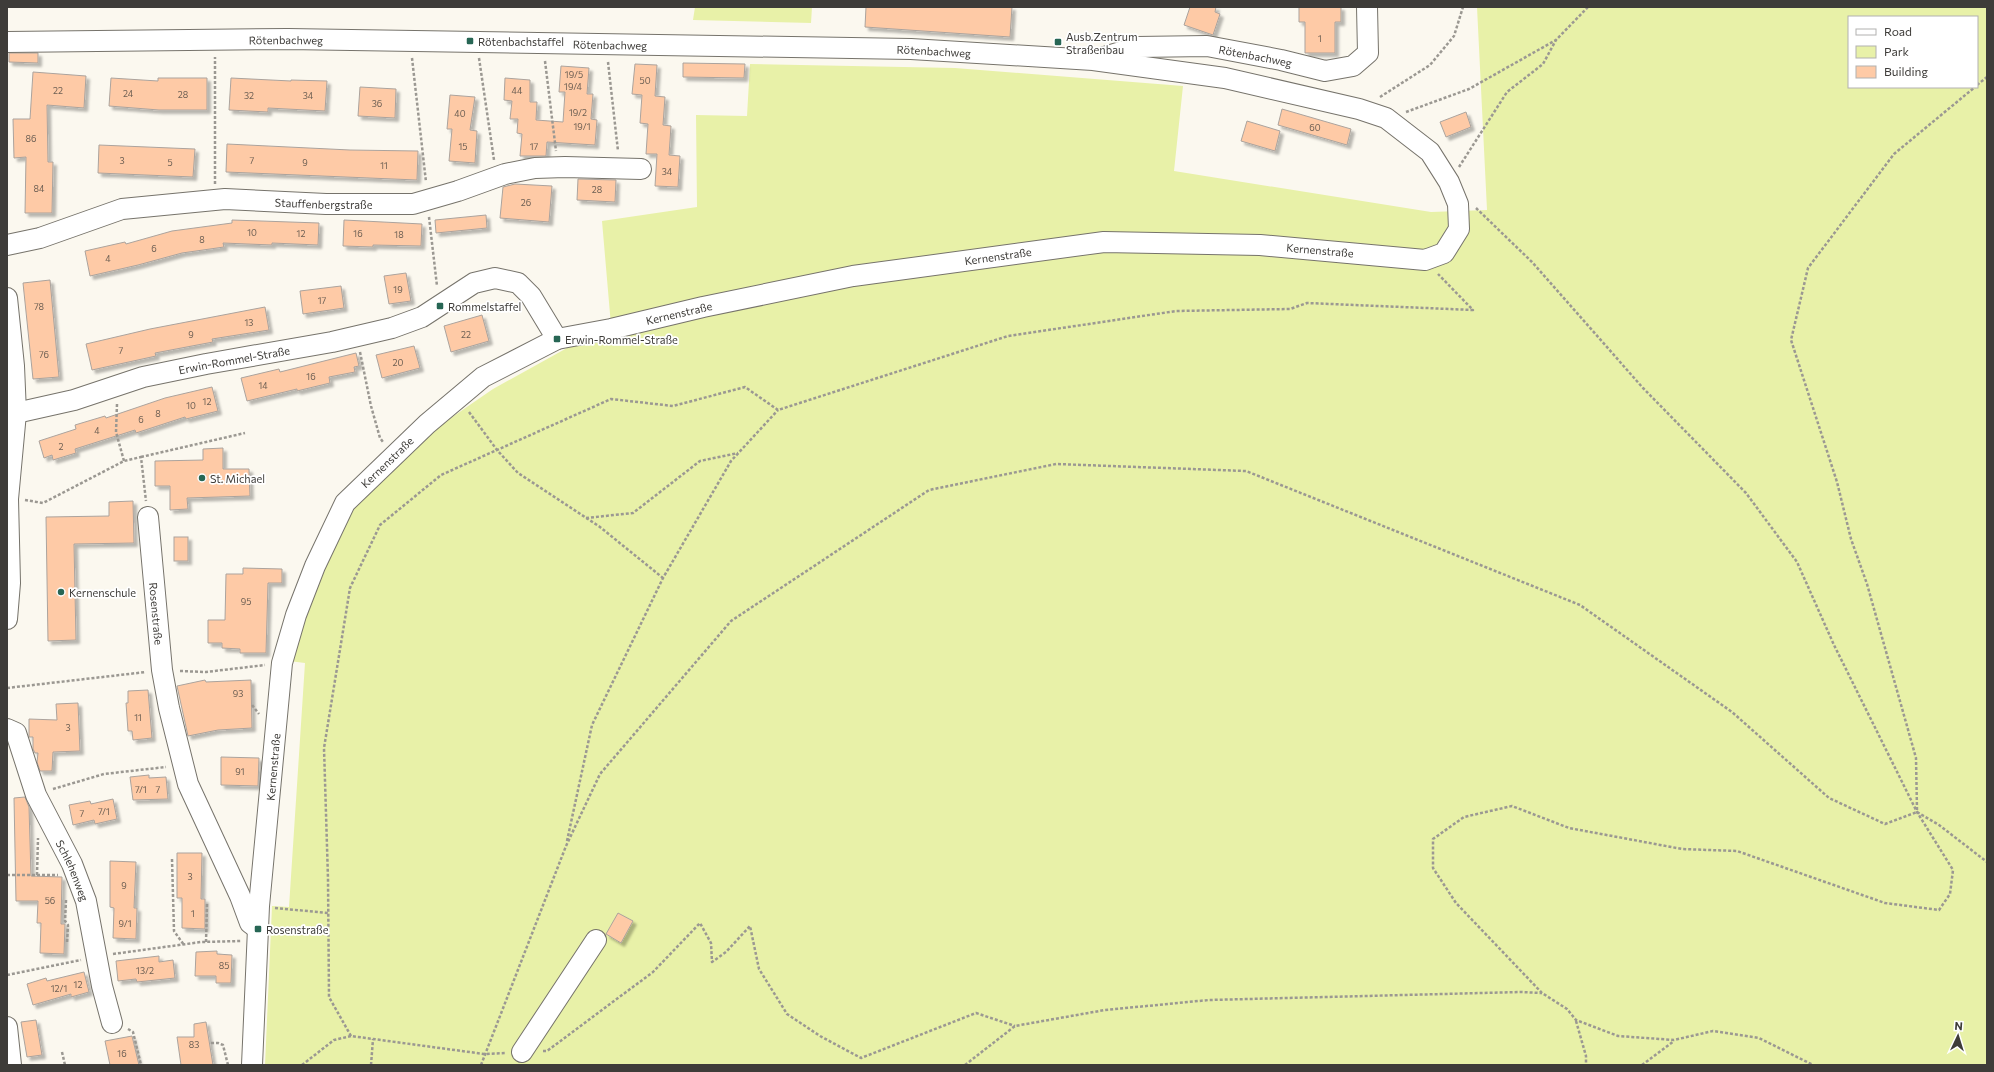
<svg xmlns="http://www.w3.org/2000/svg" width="1994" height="1072" font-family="Commissioner,sans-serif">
<defs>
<filter id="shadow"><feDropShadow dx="3.5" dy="3.5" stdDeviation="1" flood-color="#0004"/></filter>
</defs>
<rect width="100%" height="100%" fill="#fbf8ef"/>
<!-- green -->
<g fill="#e8f1a8" fill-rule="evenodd">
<path d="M695,7H812L811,23L693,20Z"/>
<path d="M1477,7H1987V1065H265L272,906L289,907L305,663L289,661L321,569L350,510L429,433L493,389L567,348L612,337L602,221L697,207L696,115L747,116L750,64L955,68L1183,86L1174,171L1431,212L1487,210ZM1849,17H1977V87H1849Z"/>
</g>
<!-- building -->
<g fill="#fecaa6" stroke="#aba39d" filter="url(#shadow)">
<path d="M866,7H1012L1010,37L865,27Z"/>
<path d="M1190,7H1216L1215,12L1220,14L1213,35L1184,25Z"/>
<path d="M1299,7H1341V22H1335V53H1305V22H1299Z"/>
<path d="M9,53H38V63L9,62Z"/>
<path d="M683,63L745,64L744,78L683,77Z"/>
<path d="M635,64L657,65L655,96L665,97L663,125L671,126L669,155L680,156L678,187L655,186L657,154H646L648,124L640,123L642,95L632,94Z"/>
<path d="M561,66L589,68L587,94H593L591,119L597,120L595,145L547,142L546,156H520L522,134L517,133L518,119H510L512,101L504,100L505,78L530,80V102H537L536,120L563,122L565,92H559Z"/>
<path d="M33,72L86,76L84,108L47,105L48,162H53L52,213H25L26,157L14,158L13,119H30Z"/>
<path d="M111,78L158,81V78H207V110H159L109,106Z"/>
<path d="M231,78L291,81V80L327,81L325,111L268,108V112L229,110Z"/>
<path d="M360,87L396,89L395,118L358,116Z"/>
<path d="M450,95L475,97L470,130L477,131L475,163L449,161L452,129H447Z"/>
<path d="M1282,109L1351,129L1347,145L1278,125Z"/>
<path d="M1466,112L1471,127L1446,137L1440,122Z"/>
<path d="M1247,121L1280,131L1275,151L1241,141Z"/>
<path d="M227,144L350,150L418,151L417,180L226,172Z"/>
<path d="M99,145L195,149L193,177L98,173Z"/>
<path d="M578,179L616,180L615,202L577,200Z"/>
<path d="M515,184L552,186L549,222L500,218L503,187Z"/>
<path d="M486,215L487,228L436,233L435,220Z"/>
<path d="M232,220L319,223L318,245L272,243V245L223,243L224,247L182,253L138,265L90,276L85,251L125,242L126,244L172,231L232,223Z"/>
<path d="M344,220L422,224L421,246L373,245V247L343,246Z"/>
<path d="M406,273L411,301L389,304L384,276Z"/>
<path d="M50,280L59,377L33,379L23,283Z"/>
<path d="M341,286L344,308L303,314L300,291Z"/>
<path d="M265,307L269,330L212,339L213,342L155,353L156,356L92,370L86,344L150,329Z"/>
<path d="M482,315L489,341L451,352L444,326Z"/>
<path d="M414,346L420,368L382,378L376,355Z"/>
<path d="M356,353L359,366L354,367L355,372L329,377L330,383L297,391V389L247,401L241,378L279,369L280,372Z"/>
<path d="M212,387L218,411L186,419L185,417L136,433L135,430L75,449L76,453L53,460L52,455L44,458L39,441L76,429L75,425L105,416L106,418L165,398Z"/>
<path d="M223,448V469H249L250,496L187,498L188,509L170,510V486H155V461L203,460V449Z"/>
<path d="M133,501L134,543L74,544L76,640L48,641L46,517L109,516V502Z"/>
<rect x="174" y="537" width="14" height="24"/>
<path d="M243,568L282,569V583H268L266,653H240V649L222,648V643H208V620H225L226,574H243Z"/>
<path d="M205,680L206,682L251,680L252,728L218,730L188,736L177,686Z"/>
<path d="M148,690L152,738L133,740L132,731H128L126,703H128V691Z"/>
<path d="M78,703L80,751L53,752L52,771H40L37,762L38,753H35L33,749V737H29V719L57,720L56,704Z"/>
<path d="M221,757L259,758L258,786L221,785Z"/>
<path d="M149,775V778L166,777L168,799L133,800L130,777Z"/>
<path d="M25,797L29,807L31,876L62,877L61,924H65L64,954L40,953L41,923H37L38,901H16L14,798Z"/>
<path d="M113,799L117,819L95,824L94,820L73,825L69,805L90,801L91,804Z"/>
<path d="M177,853H202L201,899H205V929L182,928V898H177Z"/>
<path d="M110,861L136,862L134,908H137L136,939L113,938L114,908L110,907Z"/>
<path d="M618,913L633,921L621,943L606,934Z"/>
<path d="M217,951V954L232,955L231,983H216V976H195L196,952Z"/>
<path d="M159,956V962L173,960L175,978L137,982L136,979L118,981L116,961Z"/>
<path d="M84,972L89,992L71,997V994L33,1005L27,984L46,978L47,981Z"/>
<path d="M36,1020L42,1055L27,1057L21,1022Z"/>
<path d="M206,1022L213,1065H181L177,1037H194V1024Z"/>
<path d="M132,1036L139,1065H110L105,1041Z"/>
</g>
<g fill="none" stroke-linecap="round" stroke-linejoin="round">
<!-- minor casing -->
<g stroke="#76736b" stroke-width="22">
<g id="minor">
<path id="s1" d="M7,42L288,39L911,49L1093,60L1225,78L1359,109L1386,118L1430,152L1449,182L1458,204L1459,229L1444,253L1425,260L1260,245L1104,242L853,276L703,307L611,329L557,339L483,377L427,424L345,503L315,566L296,615L282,663L259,906L252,1065"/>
<path id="s2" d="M1101,58L1137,47L1207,46L1281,60L1325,71L1353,66L1368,53L1367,7"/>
<path id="s3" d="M7,245L40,238L122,209L225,199L326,204H413L458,191L505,174L535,168L565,167L641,169"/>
<path d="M7,298L14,366L16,413L8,499L10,583L7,619"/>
<path id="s4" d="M16,413L74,400L143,377L206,364L332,342L392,328L422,317L474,283L495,278L518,283L531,296L557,339"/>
<path id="s5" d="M148,517L162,670L169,708L188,784L240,896L250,923L258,929"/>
<path id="s6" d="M7,729L16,733L36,795L72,864L86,901L102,986L112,1023"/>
<path d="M7,1027L11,1065"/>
<path d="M522,1052L596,940"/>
</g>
</g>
<!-- path -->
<g stroke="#9b9892" stroke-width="2.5" stroke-dasharray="3 2" stroke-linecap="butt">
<path d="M412,58L426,182"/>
<path d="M479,58L494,160"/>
<path d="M545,61L556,151"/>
<path d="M608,62L618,151"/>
<path d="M1977,85L1987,77"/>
<path d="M1380,97L1430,65L1454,36L1463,7"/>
<path d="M1406,112L1469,89L1556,40"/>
<path d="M1459,167L1507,92L1543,64L1556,40L1588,7"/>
<path d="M215,184V57"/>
<path d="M1476,208L1532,262L1643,388L1746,493L1797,562L1834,645L1917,812L1953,870L1950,894L1939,910L1885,903L1737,851L1682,849L1569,828L1512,806L1464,817L1433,839V868L1456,903L1542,993L1567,1009L1576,1020L1618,1036L1674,1040L1713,1031L1759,1038L1813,1065"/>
<path d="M429,217L437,286"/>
<path d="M360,352L371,406L380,438L383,442"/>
<path d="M117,404L116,432L124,461"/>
<path d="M469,412L497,450L518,473L600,527L663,578"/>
<path d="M141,457L245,433"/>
<path d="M25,500L43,503L124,461L141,457L146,501"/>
<path d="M586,518L633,513L700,461L738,453"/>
<path d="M180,671L206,672L265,665"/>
<path d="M7,688L146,672"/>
<path d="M252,705L259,714"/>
<path d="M53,789L104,774L166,767"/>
<path d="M1917,810L1916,758L1867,584L1851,539L1837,482L1791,340L1808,268L1894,154L1975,87"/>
<path d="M1917,812L1939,825L1987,862"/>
<path d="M567,841L592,725L663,578L731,461L778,410"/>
<path d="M172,859L174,931L184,945"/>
<path d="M7,875H58"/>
<path d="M37,875L38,838"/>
<path d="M66,900L65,921L68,925L67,943"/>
<path d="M275,908L328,913"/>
<path d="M206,942L207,904"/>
<path d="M113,954L201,942L241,941"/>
<path d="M7,975L81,960"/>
<path d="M1576,1021L1586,1056V1065"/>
<path d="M128,1029L133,1032L141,1065"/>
<path d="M351,1036L329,997L328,879L324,748L350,588L380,525L441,475L611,399L673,406L745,387L778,410L1008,336L1176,311L1290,309L1307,303L1473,310L1438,274"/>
<path d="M211,1043H218L223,1045L228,1065"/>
<path d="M543,1051H547L653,972L700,923L711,943L712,962L726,952L750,926L759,969L787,1014L820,1036L861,1058L976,1013L1015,1026"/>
<path d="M62,1052L65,1065"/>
<path d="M302,1065L334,1040L351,1036L484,1054L506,1053"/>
<path d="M371,1065L373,1039"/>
<path d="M481,1065L566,846L600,774L731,621L929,490L1056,464L1246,471L1580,605L1732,712L1829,798L1885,824L1917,812"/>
<path d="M965,1065L1015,1026L1105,1010L1209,1000L1521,992L1542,993"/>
<path d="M1642,1065L1674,1041"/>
</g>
<!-- minor -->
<use href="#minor" stroke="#fff" stroke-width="20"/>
</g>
<!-- markers -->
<g fill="#276654" stroke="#fff" stroke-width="1.5">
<rect x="466" y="37" width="8" height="8" rx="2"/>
<rect x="1054" y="38" width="8" height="8" rx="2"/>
<rect x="436" y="302" width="8" height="8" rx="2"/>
<rect x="553" y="335" width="8" height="8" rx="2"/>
<circle cx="202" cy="478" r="4"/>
<circle cx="61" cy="592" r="4"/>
<rect x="254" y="925" width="8" height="8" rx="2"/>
</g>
<g text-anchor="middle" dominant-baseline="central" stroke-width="3.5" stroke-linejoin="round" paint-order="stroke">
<!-- number labels -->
<g font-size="9" fill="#6e6054">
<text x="1320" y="38">1</text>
<text x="574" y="74">19/5</text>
<text x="645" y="80">50</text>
<text x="573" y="86">19/4</text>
<text x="58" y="90">22</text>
<text x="517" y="90">44</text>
<text x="128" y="93">24</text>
<text x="183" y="94">28</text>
<text x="249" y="95">32</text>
<text x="308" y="95">34</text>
<text x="377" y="103">36</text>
<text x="578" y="112">19/2</text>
<text x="460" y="113">40</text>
<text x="582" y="126">19/1</text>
<text x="1315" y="127">60</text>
<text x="31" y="138">86</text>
<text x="463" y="146">15</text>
<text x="534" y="146">17</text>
<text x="122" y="160">3</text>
<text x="252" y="160">7</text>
<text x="170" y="162">5</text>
<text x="305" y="162">9</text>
<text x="384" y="165">11</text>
<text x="667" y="171">34</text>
<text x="39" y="188">84</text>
<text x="597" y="189">28</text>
<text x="526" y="202">26</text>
<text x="252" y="232">10</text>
<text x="301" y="233">12</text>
<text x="358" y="233">16</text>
<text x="399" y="234">18</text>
<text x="202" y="239">8</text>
<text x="154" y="248">6</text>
<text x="108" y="258">4</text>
<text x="398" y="289">19</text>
<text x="322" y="300">17</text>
<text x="39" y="306">78</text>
<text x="249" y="322">13</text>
<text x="191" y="334">9</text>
<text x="466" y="334">22</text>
<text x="121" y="350">7</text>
<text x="44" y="354">76</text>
<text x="398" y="362">20</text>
<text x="311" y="376">16</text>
<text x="263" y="385">14</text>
<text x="207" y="401">12</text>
<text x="191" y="405">10</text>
<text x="158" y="413">8</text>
<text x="141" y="419">6</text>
<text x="97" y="430">4</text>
<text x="61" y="446">2</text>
<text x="246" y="601">95</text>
<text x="238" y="693">93</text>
<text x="138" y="717">11</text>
<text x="68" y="727">3</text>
<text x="240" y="771">91</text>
<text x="141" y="789">7/1</text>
<text x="158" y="789">7</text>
<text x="104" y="811">7/1</text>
<text x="82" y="813">7</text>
<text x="190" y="876">3</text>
<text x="124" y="885">9</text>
<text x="50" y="900">56</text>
<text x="193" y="913">1</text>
<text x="125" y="923">9/1</text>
<text x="224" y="965">85</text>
<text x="145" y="970">13/2</text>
<text x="78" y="984">12</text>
<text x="59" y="988">12/1</text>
<text x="194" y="1044">83</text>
<text x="122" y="1053">16</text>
</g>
<!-- poi labels -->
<g font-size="11" fill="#3e3c39" stroke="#fff" text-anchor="start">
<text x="1066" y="36">Ausb.Zentrum<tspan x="1066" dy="13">Straßenbau</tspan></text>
<text x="478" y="41">Rötenbachstaffel</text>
<text x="448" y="306">Rommelstaffel</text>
<text x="565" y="339">Erwin-Rommel-Straße</text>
<text x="210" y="478">St. Michael</text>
<text x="69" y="592">Kernenschule</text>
<text x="266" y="929">Rosenstraße</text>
</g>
<!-- street labels -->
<g font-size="11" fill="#3e3c39" stroke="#fff">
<text stroke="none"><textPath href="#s1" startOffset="279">Rötenbachweg</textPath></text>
<text stroke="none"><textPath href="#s1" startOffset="603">Rötenbachweg</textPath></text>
<text stroke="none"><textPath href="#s1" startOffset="927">Rötenbachweg</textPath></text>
<text stroke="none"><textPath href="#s2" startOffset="157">Rötenbachweg</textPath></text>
<text stroke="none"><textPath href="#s3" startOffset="323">Stauffenbergstraße</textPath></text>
<text transform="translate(1320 250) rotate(5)">Kernenstraße</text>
<text transform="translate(998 256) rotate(-8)">Kernenstraße</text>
<text transform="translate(679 313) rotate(-13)">Kernenstraße</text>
<text stroke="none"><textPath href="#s4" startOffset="225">Erwin-Rommel-Straße</textPath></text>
<text transform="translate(387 462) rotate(-44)">Kernenstraße</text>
<text stroke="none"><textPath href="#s5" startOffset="97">Rosenstraße</textPath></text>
<text transform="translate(273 767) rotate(-85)">Kernenstraße</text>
<text stroke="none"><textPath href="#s6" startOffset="159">Schlehenweg</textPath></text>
</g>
</g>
<!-- border -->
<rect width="1994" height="1072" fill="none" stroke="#3e3c39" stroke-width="16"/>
<!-- legend -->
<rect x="1848" y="16" width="130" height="72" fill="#ffffff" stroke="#b2b1b0"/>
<rect x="1856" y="29" width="20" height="6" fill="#ffffff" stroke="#b2b1b0"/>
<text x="1884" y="36" font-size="12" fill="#3e3c39">Road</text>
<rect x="1856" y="46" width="20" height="12" fill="#e8f1a8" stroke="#b2b1b0"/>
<text x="1884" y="56" font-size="12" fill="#3e3c39">Park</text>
<rect x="1856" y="66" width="20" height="12" fill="#fecaa6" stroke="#b2b1b0"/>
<text x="1884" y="76" font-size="12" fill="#3e3c39">Building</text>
<!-- north arrow -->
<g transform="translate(1958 1036) rotate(4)" stroke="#ffffff" stroke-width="3" paint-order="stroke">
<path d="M0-3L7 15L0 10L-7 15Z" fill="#3e3c39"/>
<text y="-6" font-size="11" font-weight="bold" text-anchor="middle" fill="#3e3c39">N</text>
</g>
</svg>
